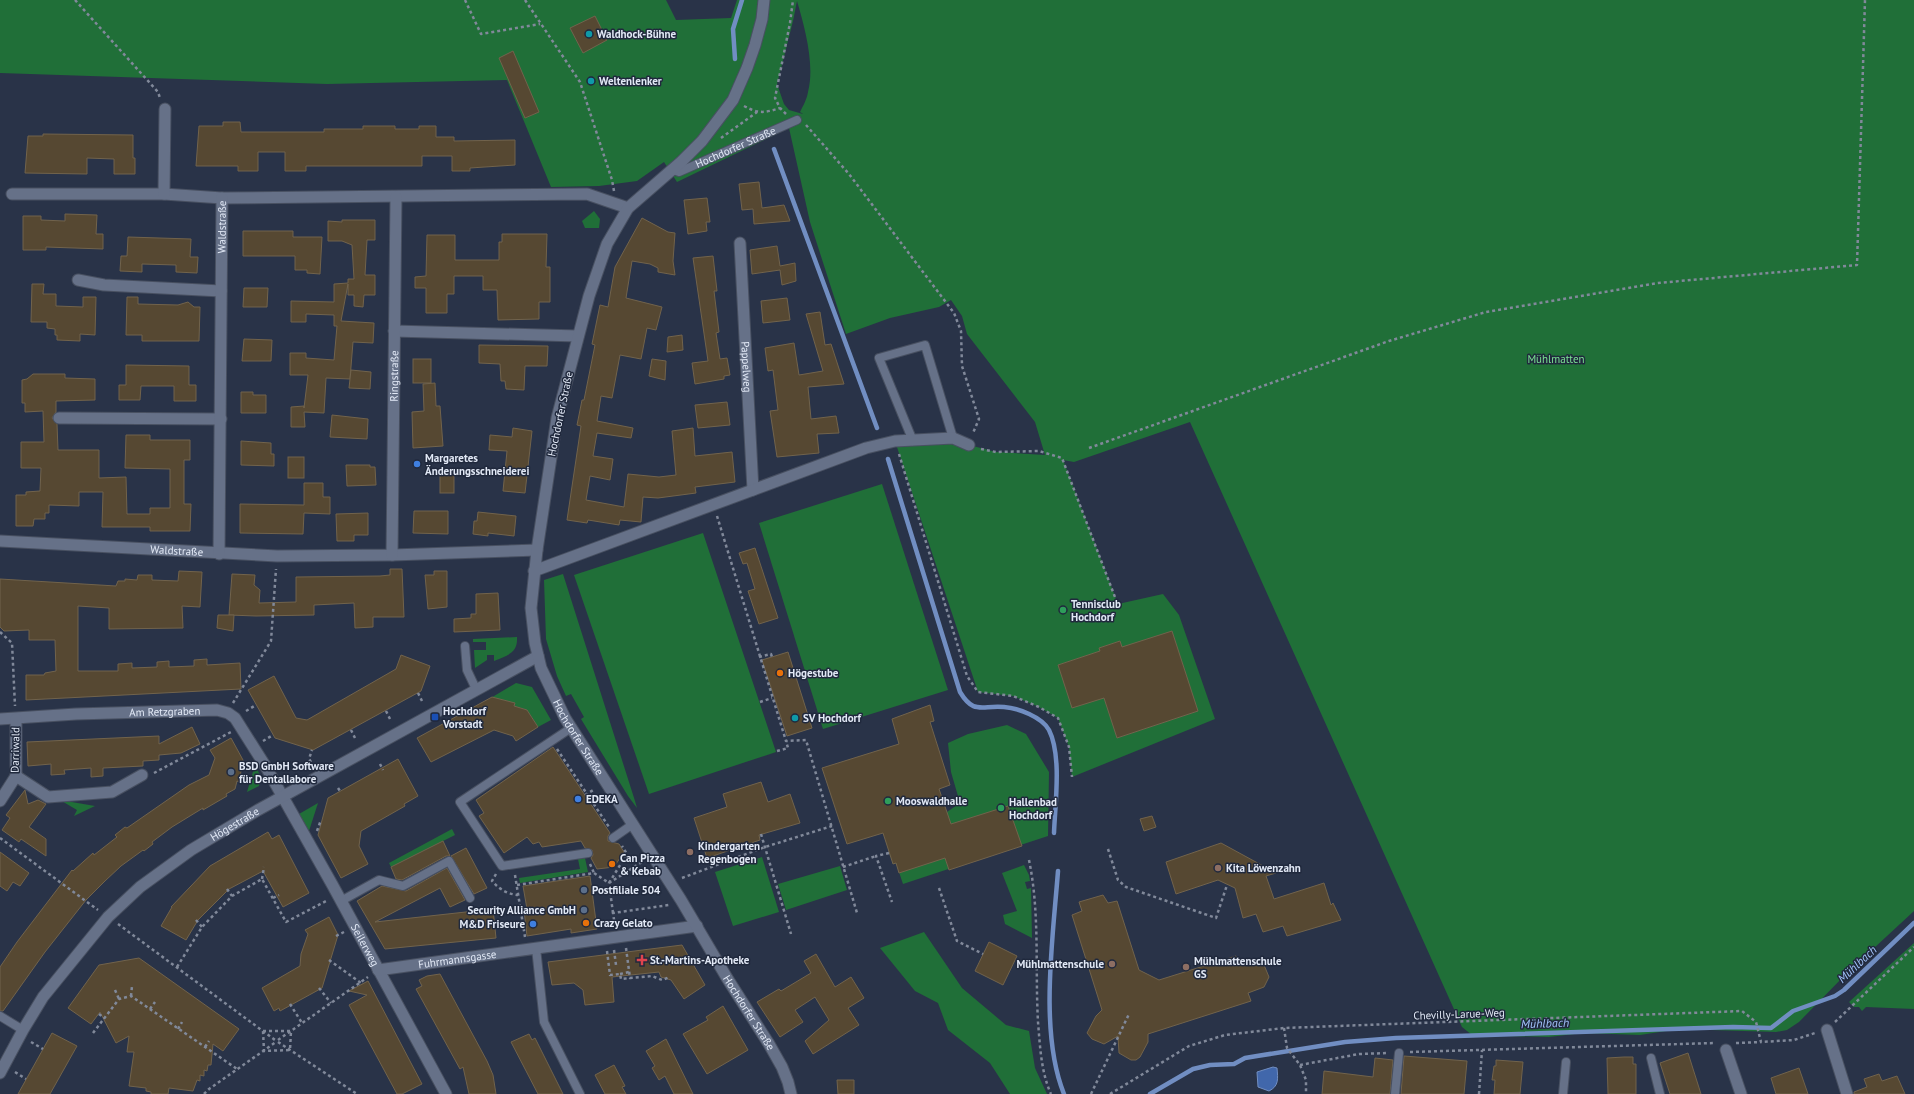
<svg xmlns="http://www.w3.org/2000/svg" width="1914" height="1094" font-family="'PT Sans',sans-serif">
<rect width="100%" height="100%" fill="#293348"/>
<!-- green -->
<g fill="#206f38" fill-rule="evenodd">
<path d="M0,0H666L676,20L731,18L737,0H1914V911L1846,974L1799,1022L1787,1030L1776,1032L1679,1029L1640,1035L1583,1033L1549,1037L1472,1035L1462,1027L1190,422L1074,462L1063,460L1118,604L1163,594L1179,615L1215,719L1072,777L1069,747L1058,718L1039,707L1013,696L978,692L895,441L969,445L996,452L1045,455L1035,422L967,334L962,316L951,300L939,307L890,318L846,334L810,222L789,128L677,182L664,162L637,181L599,186L551,187L507,80L327,84L0,73ZM797,1C805,28 815,65 808,92C807,99 803,106 800,112L803,114L789,110L784,104L777,84L793,21Z"/>
<path d="M594,211L600,219L599,228H585L582,221Z"/>
<path d="M882,484L948,690L823,729L759,523Z"/>
<path d="M703,533L776,752L649,794L574,575Z"/>
<path d="M563,574L635,801L637,808L628,796L581,719L584,717L571,694L566,696L557,676L546,639L544,580Z"/>
<path d="M517,637C518,654 507,655 494,661V655H487V660L475,668L474,650H486V642H473V639Z"/>
<path d="M516,683L532,687L551,720L538,727L527,710L514,706L515,703L502,700L489,699Z"/>
<path d="M1007,725L1026,734L1049,772L1048,836L903,884L896,863L893,864L886,841L947,812L960,803L951,772L948,743L968,734Z"/>
<path d="M255,765L261,777L259,786L247,792Z"/>
<path d="M60,800L95,806L74,816L77,810Z"/>
<path d="M318,803L309,831L299,814Z"/>
<path d="M452,829L455,835L391,867L389,863Z"/>
<path d="M762,857L779,912L733,926L715,872Z"/>
<path d="M585,858L588,872L520,883L519,878L580,869L578,859Z"/>
<path d="M1024,865L1029,875L1030,881L1025,882L1027,889L1031,888L1032,938L1005,924L1003,915L1017,911L1002,873Z"/>
<path d="M840,866L847,890L786,910L778,884Z"/>
<path d="M924,932L962,988L1006,1025L1029,1031L1035,1068L1047,1094H1010L990,1063L948,1030L938,1003L915,991L880,948Z"/>
<path d="M1914,943V1009L1866,1007L1862,1011L1859,1007H1854L1849,1002Z"/>
</g>
<!-- water -->
<path fill="#4167ab" stroke="#718ec2" d="M1273,1067L1277,1068C1278,1079 1279,1086 1269,1091L1258,1087L1257,1072Z"/>
<g fill="none" stroke-linecap="round" stroke-linejoin="round">
<!-- stream -->
<g stroke="#718ec2" stroke-width="4.5">
<path d="M735,59L733,29L742,0"/>
<path d="M774,149L877,428"/>
<path d="M888,459L960,692C974,715 981,705 1004,707C1018,708 1042,717 1049,730C1062,756 1055,804 1054,833"/>
<path d="M1058,871C1053,938 1039,1032 1064,1094"/>
<path d="M1150,1094L1193,1069L1210,1065L1234,1064L1245,1058L1257,1056L1345,1042L1396,1038L1733,1027L1771,1028L1793,1011L1835,996L1844,990L1914,923"/>
</g>
</g>
<!-- building -->
<g fill="#564832" stroke="#71634c">
<path d="M595,16L607,40L583,53L570,28Z"/>
<path d="M513,51L539,112L525,118L499,58Z"/>
<path d="M223,122H240L241,132H324V129H363V126H395V129H419V126H436V137H454V141L515,140V165L470,168V171H452V156H422V166H306V171H285V152H258V171H238V166H196L199,126H223Z"/>
<path d="M43,134L133,135V158H135V174H114V159L87,158V174L25,173L28,136H43Z"/>
<path d="M759,182L762,208L784,205L790,221L754,224L753,209L742,210L739,184Z"/>
<path d="M707,198L710,222H706L707,231L688,234L684,200Z"/>
<path d="M65,214L97,215L96,234H103V249L46,247V250H23V216H41V220L65,221Z"/>
<path d="M642,218L668,232L675,233L673,261L675,275L658,272V268L650,264L632,261L626,298L662,307L656,330L647,328L641,359L620,355L612,398L601,396L597,421L633,428L631,438L597,433L593,456L613,459L610,480L590,476L586,500L624,507L628,474L659,477L676,475L672,431L693,428L695,456L732,452L735,482L695,487L696,493L658,498L643,497L641,522L620,520L619,525L588,520L587,523L567,520L581,426L577,425L582,400H584L595,345L592,344L600,305L608,307L615,267Z"/>
<path d="M342,220H375V240H367L365,275H375V295H364L363,307L354,306V295H348V284L341,321L374,323L373,343L353,342L350,379L326,378L324,413L304,412L305,427H291V407L304,406V408L308,375H290V353H306V358L334,360L337,326H334V315L306,314V322H291V301L334,302V284L348,283V279H354L352,245L342,241H328V221L342,222Z"/>
<path d="M243,231H293V237H322L320,274L307,273V270H295V256H243Z"/>
<path d="M502,234H547L546,267H550V302H539V319L498,320L497,290H483V276H454V294H447V313H426V288H415V277L426,276L427,235H455V260H499V242H502Z"/>
<path d="M128,237L191,239L190,257H198L197,273L176,272V265L142,264V272L120,271L121,256H127Z"/>
<path d="M777,246L780,266L795,263L796,281L782,285L780,270L752,274L750,250Z"/>
<path d="M713,256L717,291H714L719,332L716,333L720,359L727,358L730,375L724,376V379L695,384L692,363L708,361L693,258Z"/>
<path d="M32,284H44L43,294H56V306L83,307V297H96L95,335L80,334V341L57,340V335H55V329L47,328V322H31Z"/>
<path d="M244,288H268L267,307H243Z"/>
<path d="M127,297H138V304L178,305L188,302L194,307H200L199,341H142V335H126Z"/>
<path d="M787,298L790,320L763,323L761,301Z"/>
<path d="M820,312L825,345L831,344L844,384L808,387L811,419L836,416L839,433L817,434L819,453L777,457L770,411L778,410L773,370L768,371L765,348L794,343L799,375L823,371L806,314Z"/>
<path d="M682,335L683,350L667,352L668,337Z"/>
<path d="M244,339L272,340L271,361H242Z"/>
<path d="M479,345L548,346L547,366H525L524,390L506,389L505,381H501L500,364L479,363Z"/>
<rect x="413" y="359" width="18" height="24"/>
<path d="M652,359L666,361L665,380L649,376Z"/>
<path d="M126,365L189,366V385H196V401H174V386H141L140,400H119V385H126Z"/>
<path d="M351,370L371,372L370,389L349,388Z"/>
<path d="M33,374H65V378L95,379V400L56,401V412L52,418L57,424L58,450H99V478L126,477L127,514H150V508H170V469L125,468L126,435H150V440H190V460H184V504H191L190,531H150V527H102L103,492H79V506L49,505V513H45V519H34L33,526H16V495H26V492L40,491L41,468H21V442H44L43,411L25,412V403H22V380L27,379Z"/>
<path d="M435,383L436,406H440L443,446L413,448L412,412L424,411L423,384Z"/>
<path d="M241,392H253V395H266V413H241Z"/>
<path d="M727,402L730,425L698,428L695,405Z"/>
<path d="M332,415L368,419L367,439L330,437Z"/>
<path d="M513,428L532,431L525,493L503,491L507,451L489,450L490,435L512,437Z"/>
<path d="M241,441L271,443V454H274V466L241,465Z"/>
<rect x="288" y="457" width="16" height="21"/>
<path d="M346,465H370V467H375L376,485L347,486Z"/>
<rect x="440" y="474" width="14" height="19"/>
<path d="M304,483H323V497H330V514L304,513L303,534L240,533V504L304,505Z"/>
<path d="M414,511H448V534L413,533Z"/>
<path d="M478,512L516,516L514,536L488,533V536L473,534L474,521H477Z"/>
<path d="M368,513V535H354V541H337L336,514Z"/>
<path d="M755,548L778,618L759,624L748,591L755,589L747,563L743,564L739,553Z"/>
<path d="M390,569H402L404,617H373V627L355,628L354,603L314,605V615L256,616L229,615L232,574L255,575L254,585L260,590L259,603L296,602V577L380,576L390,575Z"/>
<path d="M179,571L202,572L200,607L182,606L183,628L109,629V608L78,606V671H118V664L132,663V668L157,667V662L169,661V667L194,666V660L207,659V665L240,663L241,689L26,700V675H44L45,673L56,671L55,640H29V630L4,631L0,627V579L116,586L118,581H125V579L137,580L138,575H152V580L178,581Z"/>
<path d="M434,571H447V607L428,609L425,575H434Z"/>
<path d="M498,593L500,630L454,632V619L471,618V614H476V594Z"/>
<path d="M218,615H234L233,631L217,628Z"/>
<path d="M1172,631L1198,711L1117,738L1104,698L1072,708L1058,665L1100,651L1099,648L1120,641L1122,647Z"/>
<path d="M788,652L812,728L787,736L762,660Z"/>
<path d="M401,655L430,666L421,691L313,750L275,738L248,690L274,676L296,718L307,720L396,669Z"/>
<path d="M492,697L515,703L514,706L527,710L538,727L516,741L513,736L494,730L431,762L417,738Z"/>
<path d="M930,705L934,721L930,722L950,785L939,789L951,824L1008,806L1022,846L949,870L945,858L899,873L896,863L893,864L883,833L847,844L822,768L899,744L892,719Z"/>
<path d="M192,727L200,744L181,753L159,755V760L143,761V766L103,768V776L91,777V768L64,770L65,774L51,775V764L28,766L27,742L159,736V744Z"/>
<path d="M231,738L243,760L239,782L237,781L235,789L226,794L227,796L203,810V808L172,827L152,842L153,844L144,851L143,850L121,866L105,881L86,900L45,952L3,1011H0V967L17,942L72,870L73,871L93,853L94,855L117,837L115,835L125,827L127,828L189,785L209,775L215,758L210,750Z"/>
<path d="M553,747L610,833L608,836V841L619,844L624,852L614,867L597,869L591,858L593,855L592,850L585,848L581,841L542,847L539,842L533,844L527,837L504,853L479,816L484,813L476,800Z"/>
<path d="M398,759L418,796L404,804L405,806L361,831L359,846L368,864L341,878L318,835L328,798Z"/>
<path d="M761,782L768,802L790,794L800,823L759,835L760,840L707,858L694,818L727,807L723,794Z"/>
<path d="M25,790L28,804L38,800L46,804L29,827L46,839V856L21,839L19,842L2,830L10,818L6,815Z"/>
<path d="M1152,816L1156,827L1144,831L1140,819Z"/>
<path d="M268,832L272,839L279,835L309,893L283,907L263,871L229,889L198,920L186,940L161,926L172,907H171L210,866Z"/>
<path d="M443,841L450,856H446L402,880L396,879L391,867Z"/>
<path d="M1221,843L1276,873L1266,876L1274,899L1324,883L1331,905L1333,903L1341,920L1287,936L1283,926L1263,932L1256,914L1243,918L1235,888L1218,880L1176,894L1166,862Z"/>
<path d="M466,848L487,888L474,894L451,856Z"/>
<path d="M0,852L29,873L20,886L13,882L7,891L0,886Z"/>
<path d="M447,868L465,900L450,907L440,888L375,922L493,909L496,938L385,949L357,901L382,886L406,891Z"/>
<path d="M590,876L597,929L571,933V929L527,936L524,910L527,909L523,886Z"/>
<path d="M1103,895L1108,903L1117,901L1139,970L1159,980L1236,956L1239,965L1255,960L1264,965L1269,977L1264,987L1248,993L1251,1001L1148,1034V1042L1140,1057L1136,1060H1131L1119,1053L1118,1036L1104,1044L1092,1039L1087,1033L1096,1016L1102,1010L1072,915L1082,911L1079,902Z"/>
<path d="M329,917L338,935L322,988L280,1011L279,1008L274,1011L262,988L300,966L301,954L308,934L305,930Z"/>
<path d="M989,942L1017,956L1003,985L975,971Z"/>
<path d="M682,945L705,985L684,999L671,980L661,977L659,972L612,977L614,1002L585,1005L583,990L574,983L552,985L548,962Z"/>
<path d="M816,954L835,987L851,977L864,998L848,1008L859,1025L813,1054L805,1041L829,1020L815,997L795,1010L803,1022L780,1037L757,1002L779,989L781,991L811,973L804,961Z"/>
<path d="M139,958L239,1029L223,1051L213,1044L211,1065H208L207,1071L204,1070V1076L200,1075V1081L197,1080L193,1091L169,1088L168,1094H151V1092L146,1091V1088L129,1086L134,1052H127L129,1036L116,1043L100,1012L91,1024L68,1008L99,965Z"/>
<path d="M440,974L487,1061L493,1075L496,1094H469L463,1067L460,1069L416,989L422,986L419,980L427,976Z"/>
<path d="M368,981L422,1084L402,1094H397L349,1005L367,995L349,991Z"/>
<path d="M723,1006L748,1050L707,1074L683,1034L708,1020L706,1017Z"/>
<path d="M52,1033L77,1046L50,1094H18Z"/>
<path d="M529,1034L532,1040L535,1038L563,1094H538L511,1042Z"/>
<path d="M666,1039L693,1094H674L665,1076L659,1080L652,1068L655,1066L646,1051Z"/>
<path d="M1688,1053L1701,1094H1670L1660,1063Z"/>
<path d="M1404,1056L1467,1061L1464,1094H1401Z"/>
<path d="M1624,1057H1633V1064H1636V1094H1608L1607,1058Z"/>
<path d="M1375,1058L1393,1060L1390,1094H1322L1324,1071L1373,1077Z"/>
<path d="M1496,1060L1523,1062L1520,1094H1494L1495,1080H1492L1494,1066H1496Z"/>
<path d="M614,1065L625,1086L622,1087L626,1094H605L595,1075Z"/>
<path d="M1799,1068L1808,1094H1776L1771,1078Z"/>
<path d="M1879,1074L1882,1081L1897,1076L1905,1094H1854V1092L1867,1087L1864,1079Z"/>
<path d="M837,1080H854V1094H838Z"/>
</g>
<g fill="none" stroke-linecap="round" stroke-linejoin="round">
<!-- service casing -->
<g stroke="#485061" stroke-width="10">
<g id="service">
<path id="s1" d="M673,170L679,172L797,120"/>
<path d="M913,441L879,358L925,345L953,438"/>
<path d="M465,646L467,670L476,689"/>
<path d="M571,728L460,802L502,866L588,853"/>
<path d="M613,838L633,824"/>
<path d="M341,901L379,880L403,886L449,861L470,898"/>
<path d="M536,948L544,1022L580,1094"/>
<path d="M0,1016L23,1030"/>
<path d="M1651,1058L1660,1094"/>
<path d="M1395,1094L1399,1053"/>
<path d="M1563,1094L1566,1062"/>
</g>
</g>
<!-- minor casing -->
<g stroke="#485061" stroke-width="13">
<g id="minor">
<path d="M12,194H164L222,198L587,194L628,208"/>
<path d="M164,194L165,109"/>
<path id="s2" d="M740,243L753,490"/>
<path d="M78,280L104,285L221,291"/>
<path d="M394,331L578,336"/>
<path d="M59,418L221,419"/>
<path id="s3" d="M0,541L277,556L392,555L537,550"/>
<path id="s4" d="M219,554L222,198"/>
<path id="s5" d="M392,555L396,197"/>
<path d="M534,571L866,448L895,441L953,438L969,445"/>
<path id="s6" d="M0,719L76,714L217,710L228,713L235,718L266,767L333,886L446,1094"/>
<path d="M16,776L48,797L112,792L142,775"/>
<path d="M0,801L16,776V719"/>
<path id="s7" d="M378,970L697,926"/>
<path d="M1827,1030L1847,1094"/>
<path d="M1726,1050L1741,1094"/>
<path id="s8" d="M0,1073L23,1030L43,997L108,917L140,887L191,850L258,810L538,656"/>
</g>
</g>
<!-- tertiary casing -->
<g stroke="#485061" stroke-width="13">
<g id="tertiary">
<path id="s9" d="M764,0L762,19L755,45L747,68L733,100L702,141L681,162L628,208L607,244L589,296L557,418L537,550L531,608L535,643L541,668L565,718L681,900L727,978L769,1044L782,1067L788,1082L791,1094"/>
</g>
</g>
<!-- path -->
<g stroke="#81899a" stroke-width="2.5" stroke-dasharray="3 3" stroke-linecap="butt">
<path d="M75,0L158,92L160,98"/>
<path d="M465,0L481,34L540,24"/>
<path d="M525,0L580,82L612,180L614,191"/>
<path d="M744,106C759,114 764,113 780,108"/>
<path d="M786,114L780,108L775,98L790,23L793,0"/>
<path d="M806,125L849,174L954,313L961,331L962,366L979,419L973,433"/>
<path d="M721,138L757,112"/>
<path d="M1089,448L1389,341L1486,312L1658,283L1857,265L1865,0"/>
<path d="M981,449L996,452L1039,451L1062,458L1118,605"/>
<path d="M899,454L967,676L978,692L1013,696L1039,707L1058,718L1069,747L1072,777"/>
<path d="M717,516L786,741L806,740L857,913"/>
<path d="M0,632L12,643L15,706"/>
<path d="M759,657L771,654L772,657"/>
<path d="M418,693L422,701"/>
<path d="M760,702L772,698"/>
<path d="M233,703L271,641L276,569"/>
<path d="M246,711L256,705"/>
<path d="M386,711L390,719"/>
<path d="M351,730L355,738"/>
<path d="M263,741L273,735"/>
<path d="M557,749L609,827"/>
<path d="M777,751L788,748L786,741"/>
<path d="M311,762L309,759L312,750"/>
<path d="M380,764L383,770"/>
<path d="M154,773L231,732"/>
<path d="M241,775L247,776"/>
<path d="M338,788L340,791"/>
<path d="M585,795L595,789"/>
<path d="M317,831L321,820"/>
<path d="M761,834L791,934"/>
<path d="M0,838L98,910"/>
<path d="M1108,849L1118,880L1126,887L1216,918L1227,885"/>
<path d="M889,853L876,856L892,902"/>
<path d="M1029,860C1040,913 1035,968 1038,1022C1040,1046 1041,1072 1051,1094"/>
<path d="M590,864L594,873"/>
<path d="M843,867L876,856"/>
<path d="M496,874L492,881C499,889 507,894 518,895"/>
<path d="M515,875L525,937"/>
<path d="M682,878L765,847L832,826"/>
<path d="M262,879L264,867"/>
<path d="M517,885L594,873L609,883L627,854L622,846"/>
<path d="M939,888L957,941L983,954"/>
<path d="M227,889L232,896"/>
<path d="M273,898L279,895"/>
<path d="M613,913L609,883L642,862"/>
<path d="M196,920L202,927"/>
<path d="M118,924L275,1040"/>
<path d="M615,926L613,913L669,905"/>
<path d="M336,936L344,932"/>
<path d="M626,948L630,978L652,976L662,980L670,977"/>
<path d="M614,950L616,965"/>
<path d="M607,951L610,975L620,974L621,979L630,978"/>
<path d="M329,960L361,983"/>
<path d="M177,967L202,927L232,896L262,879L286,922L328,900"/>
<path d="M620,974L629,972"/>
<path d="M319,988L331,1003"/>
<path d="M115,990L119,999"/>
<path d="M131,996L132,986"/>
<path d="M290,1004L302,1023"/>
<path d="M150,1009L155,1002"/>
<path d="M99,1014L104,1018"/>
<path d="M1835,1022L1914,947"/>
<path d="M1284,1028L1287,1048L1300,1065L1306,1080V1094"/>
<path d="M178,1029L182,1022"/>
<path d="M263,1031H291L290,1050L264,1051Z"/>
<path d="M93,1033L119,999L131,996L237,1069"/>
<path d="M278,1040L368,977"/>
<path d="M31,1042L43,1049"/>
<path d="M278,1042L357,1094"/>
<path d="M1736,1043L1761,1042"/>
<path d="M205,1047L209,1041"/>
<path d="M1410,1052L1715,1043"/>
<path d="M1300,1065L1359,1054L1389,1053"/>
<path d="M15,1072L26,1079"/>
<path d="M204,1094L209,1089L276,1042"/>
<path d="M1091,1094L1129,1014"/>
<path d="M1110,1094L1189,1046L1225,1035L1284,1028L1742,1011L1756,1022L1761,1042L1794,1040L1815,1033"/>
<path d="M1479,1094L1482,1050"/>
</g>
<!-- service -->
<use href="#service" stroke="#667188" stroke-width="8"/>
<!-- minor -->
<use href="#minor" stroke="#667188" stroke-width="11"/>
<!-- tertiary -->
<use href="#tertiary" stroke="#667188" stroke-width="11"/>
</g>
<!-- markers -->
<g fill="#0f9aa8" stroke="#20293d" stroke-width="1.5">
<circle cx="589" cy="34" r="4"/>
<circle cx="591" cy="81" r="4"/>
<circle cx="795" cy="718" r="4"/>
</g>
<g fill="#3f7fe0" stroke="#20293d" stroke-width="1.5">
<circle cx="417" cy="464" r="4"/>
<circle cx="578" cy="799" r="4"/>
<circle cx="533" cy="924" r="4"/>
</g>
<g fill="#2e9e5b" stroke="#20293d" stroke-width="1.5">
<circle cx="1063" cy="610" r="4"/>
<circle cx="888" cy="801" r="4"/>
<circle cx="1001" cy="808" r="4"/>
</g>
<g fill="#e8710a" stroke="#20293d" stroke-width="1.5">
<circle cx="780" cy="673" r="4"/>
<circle cx="612" cy="864" r="4"/>
<circle cx="586" cy="923" r="4"/>
</g>
<rect fill="#1a4fb4" stroke="#20293d" stroke-width="1.5" x="431" y="713" width="8" height="8" rx="2"/>
<g fill="#5c6f8a" stroke="#20293d" stroke-width="1.5">
<circle cx="231" cy="772" r="4"/>
<circle cx="584" cy="890" r="4"/>
<circle cx="584" cy="910" r="4"/>
</g>
<g fill="#8d6e63" stroke="#20293d" stroke-width="1.5">
<circle cx="690" cy="852" r="4"/>
<circle cx="1218" cy="868" r="4"/>
<circle cx="1112" cy="964" r="4"/>
<circle cx="1186" cy="967" r="4"/>
</g>
<path fill="#e0444e" stroke="#20293d" stroke-width="1.5" d="M640 954h4v4h4v4h-4v4h-4v-4h-4v-4h4z"/>
<g text-anchor="middle" dominant-baseline="central" stroke-width="3" stroke-linejoin="round" paint-order="stroke">
<!-- poi labels -->
<g font-size="11" font-weight="bold" fill="#e2e9f6" stroke="#20293d" text-anchor="start">
<text x="597" y="34">Waldhock-Bühne</text>
<text x="599" y="81">Weltenlenker</text>
<text x="425" y="458">Margaretes<tspan x="425" dy="13">Änderungsschneiderei</tspan></text>
<text x="1071" y="604">Tennisclub<tspan x="1071" dy="13">Hochdorf</tspan></text>
<text x="788" y="673">Högestube</text>
<text x="443" y="711">Hochdorf<tspan x="443" dy="13">Vorstadt</tspan></text>
<text x="803" y="718">SV Hochdorf</text>
<text x="239" y="766">BSD GmbH Software<tspan x="239" dy="13">für Dentallabore</tspan></text>
<text x="586" y="799">EDEKA</text>
<text x="896" y="801">Mooswaldhalle</text>
<text x="1009" y="802">Hallenbad<tspan x="1009" dy="13">Hochdorf</tspan></text>
<text x="698" y="846">Kindergarten<tspan x="698" dy="13">Regenbogen</tspan></text>
<text x="620" y="858">Can Pizza<tspan x="620" dy="13">&amp; Kebab</tspan></text>
<text x="1226" y="868">Kita Löwenzahn</text>
<text x="592" y="890">Postfiliale 504</text>
<text x="576" y="910" text-anchor="end">Security Alliance GmbH</text>
<text x="594" y="923">Crazy Gelato</text>
<text x="525" y="924" text-anchor="end">M&amp;D Friseure</text>
<text x="650" y="960">St.-Martins-Apotheke</text>
<text x="1194" y="961">Mühlmattenschule<tspan x="1194" dy="13">GS</tspan></text>
<text x="1104" y="964" text-anchor="end">Mühlmattenschule</text>
</g>
<!-- street labels -->
<g font-size="11" fill="#e2e9f6" stroke="#20293d">
<text stroke="none"><textPath href="#s1" startOffset="68">Hochdorfer Straße</textPath></text>
<text stroke="none"><textPath href="#s4" startOffset="327">Waldstraße</textPath></text>
<text stroke="none"><textPath href="#s2" startOffset="124">Pappelweg</textPath></text>
<text stroke="none"><textPath href="#s5" startOffset="179">Ringstraße</textPath></text>
<text transform="translate(560 414) rotate(-78)">Hochdorfer Straße</text>
<text stroke="none"><textPath href="#s3" startOffset="177">Waldstraße</textPath></text>
<text stroke="none"><textPath href="#s6" startOffset="165">Am Retzgraben</textPath></text>
<text stroke="none"><textPath href="#s9" startOffset="811">Hochdorfer Straße</textPath></text>
<text transform="translate(15 750) rotate(-89)">Darriwald</text>
<text stroke="none"><textPath href="#s8" startOffset="348">Högestraße</textPath></text>
<text stroke="none"><textPath href="#s6" startOffset="499">Seilerweg</textPath></text>
<text stroke="none"><textPath href="#s7" startOffset="80">Fuhrmannsgasse</textPath></text>
<text stroke="none"><textPath href="#s9" startOffset="1135">Hochdorfer Straße</textPath></text>
<text transform="translate(1459 1014) rotate(-2)">Chevilly-Larue-Weg</text>
</g>
<!-- park labels -->
<g font-size="11" fill="#7be193" stroke="#20293d">
<text x="1556" y="359">Mühlmatten</text>
</g>
<!-- water labels -->
<g font-size="12" font-style="italic" fill="#a2c3fb" stroke="#20293d">
<text transform="translate(1857 964) rotate(-43)">Mühlbach</text>
<text transform="translate(1545 1023) rotate(-2)">Mühlbach</text>
</g>
</g>
</svg>
